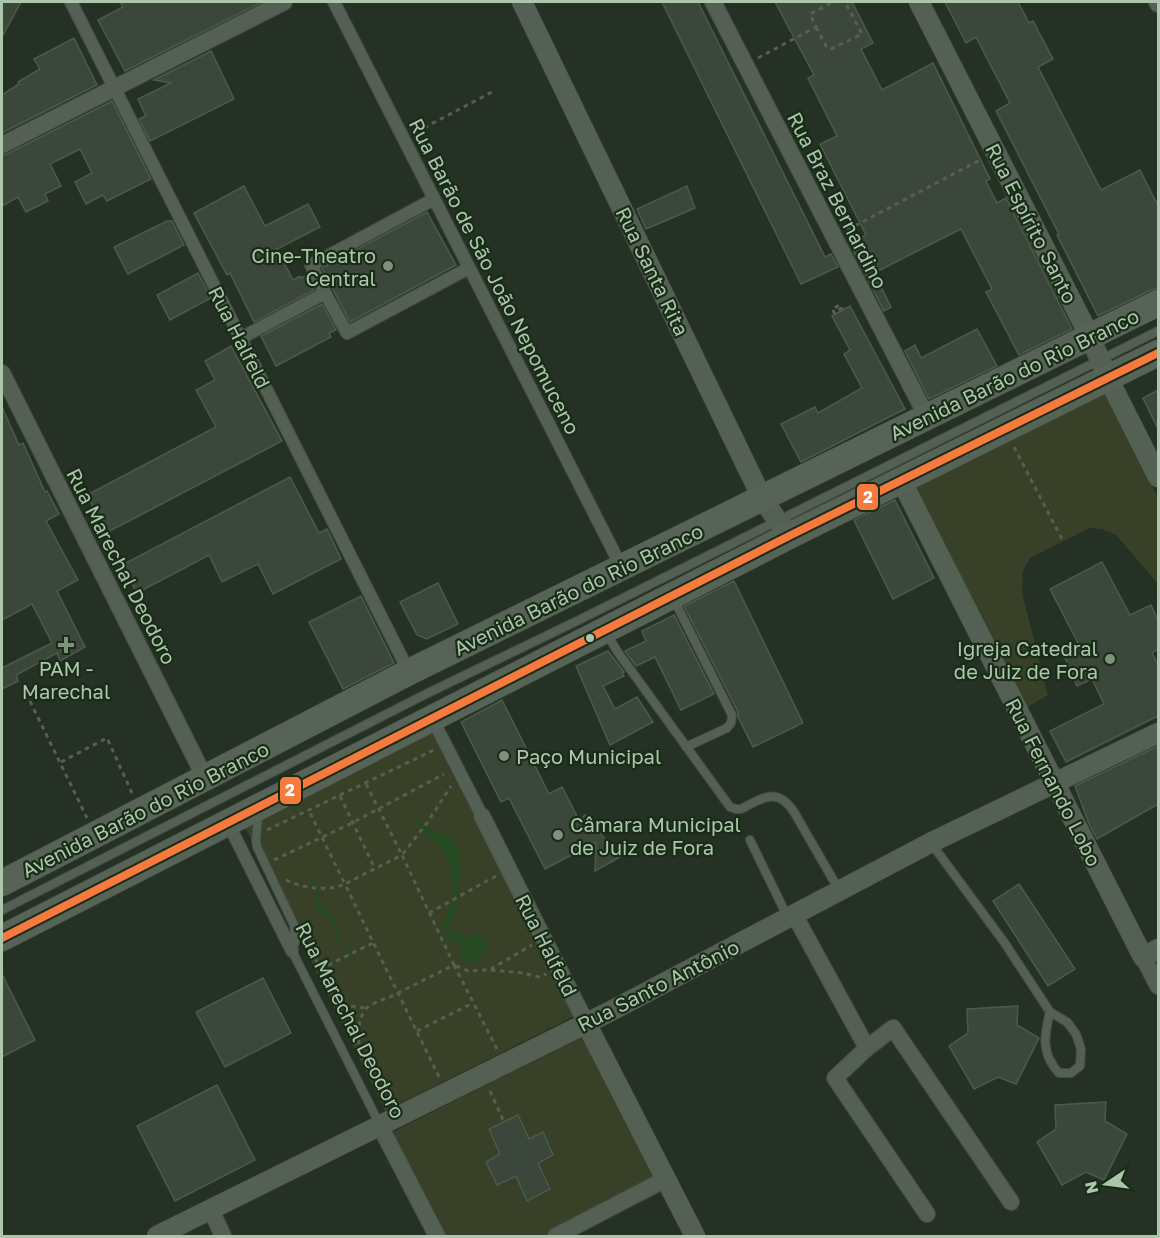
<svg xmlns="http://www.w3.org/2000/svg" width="1160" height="1238" font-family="'Golos Text',sans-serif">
<rect width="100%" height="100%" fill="#253124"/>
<!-- green -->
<g fill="#394028">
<path d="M1104,393L1158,497V584L1116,535L1102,529L1089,528L1030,558L1023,571L1022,586L1024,601L1048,695L1027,707L913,488Z"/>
<path d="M430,725L574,1016L385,1111L242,821Z"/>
<path d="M587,1033L661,1177L546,1236H447L393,1132Z"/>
</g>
<!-- water -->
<g fill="#254a22">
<path d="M416,818L428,829L444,834L450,837L460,854L458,905L449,925L451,930L461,933L464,940C478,931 490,935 486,954C482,956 477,961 472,962C460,964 459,952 462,943C452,944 445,936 444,926C443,916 451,910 453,900C455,891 453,881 451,872C445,849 431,836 413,820Z"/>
<path d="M313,878L318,889L321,906L335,921L340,939L346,945L353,957L352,958L344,947L337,941L333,923L317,909L315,904V891L310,880Z"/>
</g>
<!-- building -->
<g fill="#3b473a" stroke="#4c5a4b" stroke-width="1.5">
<path d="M2,2H21L2,37Z"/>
<path d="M120,2H262L125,71L98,20L123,7Z"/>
<path d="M662,2H698L825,257L831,254L838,267L801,284Z"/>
<path d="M775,2H852L873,43L861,49L882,90L933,63L990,179L986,181L997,203L1006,198L1072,329L1019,355L986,292L992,289L961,229L874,273L891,307L884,311L850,244L866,235L820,144L837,136L808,78L814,75Z"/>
<path d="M945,2H1018L1029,23L1033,21L1053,59L1038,67L1101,190L1140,170L1158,206V288L1151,290L1098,316L1057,235L1059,234L996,111L1010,103L976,37L966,43Z"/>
<path d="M74,38L97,85L2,133V95L19,84L18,82L40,69L34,59Z"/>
<path d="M211,51L234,99L150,141L139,119L146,116L138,99L171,83L154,80Z"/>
<path d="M112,101L151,179L107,201L103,195L86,204L75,182L92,173L80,149L50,164L61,186L45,194L48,201L26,212L18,197L2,206V155L7,154Z"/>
<path d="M244,186L265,226L308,204L320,227L277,249L293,280L300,276L301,278L307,275L314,290L254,322L230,273L227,275L194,213Z"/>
<path d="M687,186L695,208L646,229L637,209Z"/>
<path d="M427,212L456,265L350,322L322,268Z"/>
<path d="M167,221H172L184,245L128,274L114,247Z"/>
<path d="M198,273L211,298L170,320L157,295Z"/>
<path d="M322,304L336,330L329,333L331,337L276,366L261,336Z"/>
<path d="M850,306L905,409L801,462L781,424L815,407L818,413L862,388L844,354L850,350L832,316Z"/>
<path d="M977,329L997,366L929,399L905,351L915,345L921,358Z"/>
<path d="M231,346L282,441L106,533L87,495L216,427L196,390L215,380L205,361Z"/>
<path d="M1158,390V429L1143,398Z"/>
<path d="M2,407L19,445L23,443L45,492L47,491L59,514L46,521L78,580L57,591L85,647L60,661L57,653L16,675L18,681L2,689V668L52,643L32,604L2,620Z"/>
<path d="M290,477L319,533L327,529L341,559L273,594L258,564L222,582L209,555L137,593L122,565Z"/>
<path d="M895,500L934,578L893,599L854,520Z"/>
<path d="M1102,562L1130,615L1151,605L1158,620V649L1152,653L1158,665V716L1066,762L1050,731L1104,704L1092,679L1077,686L1062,651L1078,643L1050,589Z"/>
<path d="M734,581L803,723L753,747L738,717V712L684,606Z"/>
<path d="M438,583L458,624L427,639L417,635L400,602Z"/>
<path d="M361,596L394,663L343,689L309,622Z"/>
<path d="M674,615L714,694L681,710L655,657L636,666L625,651L646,641L642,631Z"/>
<path d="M608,651L624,672L622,673L624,676L603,686L615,709L637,697L653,722L610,745L576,666Z"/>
<path d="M502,700L549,794L562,787L579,820L585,815L620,857L595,871L596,842L545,869L509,798L501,802L461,722Z"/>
<path d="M1158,746V804L1097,839L1089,824L1075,786Z"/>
<path d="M1019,884L1075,969L1048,986L993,901Z"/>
<path d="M2,974L35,1040L2,1057Z"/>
<path d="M263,978L291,1033L225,1067L196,1012Z"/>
<path d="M1018,1006L1017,1025L1039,1038L1016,1084L998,1077L974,1089L949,1046L968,1033L967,1009Z"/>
<path d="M217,1085L255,1160L175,1201L137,1126Z"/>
<path d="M1106,1102L1105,1121L1127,1134L1104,1180L1086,1172L1062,1185L1037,1142L1056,1129L1055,1105Z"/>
<path d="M518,1115L529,1139L543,1132L553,1155L538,1163L550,1189L527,1201L516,1176L497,1185L486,1162L500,1154L489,1129Z"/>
</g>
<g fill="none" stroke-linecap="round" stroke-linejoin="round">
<!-- service casing -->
<g stroke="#424c42" stroke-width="10">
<g id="service">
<path d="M673,598L732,715L731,723L727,728L686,747"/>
<path d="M607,634L617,651L730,807L736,809H741C763,798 777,786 794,812L839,890"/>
<path d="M263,814L258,816L256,840L257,847L294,925L295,942L292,951L380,1125"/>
<path d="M750,840L788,918"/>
<path d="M931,843L1004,942L1050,1012L1067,1022L1076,1034L1081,1049L1080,1066L1071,1073H1059C1041,1054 1044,1036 1050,1012"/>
<path d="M2,910L426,694L581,619L1158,331"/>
</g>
</g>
<!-- pedestrian casing -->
<g stroke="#424c42" stroke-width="14">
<g id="pedestrian">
<path d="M71,2L409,672"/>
<path d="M334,2L622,568"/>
<path d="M325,293L311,265L434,199"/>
<path d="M241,338L325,293L347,333L469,268"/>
<path d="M432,718L482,816"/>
<path d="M228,823L292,951"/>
</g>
</g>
<!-- minor casing -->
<g stroke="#424c42" stroke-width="18">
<g id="minor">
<path d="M713,2L927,417"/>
<path d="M1157,2L1158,4"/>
<path d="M2,145L284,2"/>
<path d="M2,373L205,778"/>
<path d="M482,816L586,1023"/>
<path d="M794,914L867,1048L893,1028L1011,1202"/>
<path d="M1143,957L1158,986"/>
<path d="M867,1048L835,1078L927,1214"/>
<path d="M380,1126L437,1236"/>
<path d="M211,1210L223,1236"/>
<path d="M556,1236L666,1179"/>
</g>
</g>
<!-- tertiary casing -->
<g stroke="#424c42" stroke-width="21">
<g id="tertiary">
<path d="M522,2L762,498L777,520L791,535"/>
<path d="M919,2L1090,337L1108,378L1158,477"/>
<path d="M901,480L1143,957L1158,949"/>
<path d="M586,1023L695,1236"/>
<path d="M157,1236L609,1012L930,843L1158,733"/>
</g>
</g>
<!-- primary casing -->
<g stroke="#424e41" stroke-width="27">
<g id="primary">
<path d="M2,883L409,672L1158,303"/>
<path d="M2,938L791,535L1158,353"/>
</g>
</g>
<!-- path -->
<g stroke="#555f53" stroke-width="3" stroke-dasharray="4.5 4.5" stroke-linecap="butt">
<path d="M816,27L826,46L831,49L862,34L845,2"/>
<path d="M758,58L816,27L810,14L833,2"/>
<path d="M416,132L492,92"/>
<path d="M847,230L982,159"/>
<path d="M835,314L832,309L840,305L842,308L836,311"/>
<path d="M1014,447L1063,541"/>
<path d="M26,693L87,818"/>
<path d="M61,762L107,738L132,793"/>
<path d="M366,784L402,855L427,823L451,786"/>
<path d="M340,796L375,869"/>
<path d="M267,830L434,750"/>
<path d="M274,860L352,823L444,774"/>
<path d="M286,880C303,888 327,892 345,884L309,811"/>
<path d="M429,913L496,876"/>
<path d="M308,943L385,1104"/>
<path d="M454,965L497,1049"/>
<path d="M456,966L468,971L489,970L532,945"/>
<path d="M320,969L373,943"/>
<path d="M491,970L523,973L539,977L546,974"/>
<path d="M335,999L348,1006L367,1008"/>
<path d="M417,1031L473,1003"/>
<path d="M360,1053C358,1039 356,1018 368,1007C374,1002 386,999 394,995C414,985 434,975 454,965L402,855L345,884C376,949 408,1013 439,1077"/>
<path d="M490,1091L504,1122"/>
</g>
<!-- service -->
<use href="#service" stroke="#546054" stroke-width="8"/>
<!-- pedestrian -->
<use href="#pedestrian" stroke="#546054" stroke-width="12"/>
<!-- minor -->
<use href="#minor" stroke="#546054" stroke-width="16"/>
<!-- tertiary -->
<use href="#tertiary" stroke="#546054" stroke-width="20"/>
<!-- primary -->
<use href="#primary" stroke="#576356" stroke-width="26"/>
<!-- bus-1 casing -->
<g stroke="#192c18" stroke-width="12">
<path id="bus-1" d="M2,938L791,535L1158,353"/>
</g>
<!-- bus-1 -->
<use href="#bus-1" stroke="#f6793e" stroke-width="8"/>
</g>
<!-- markers -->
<g fill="#7d917c" stroke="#192c18" stroke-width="2">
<circle cx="388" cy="266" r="6"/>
<path d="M63 636h6v6h6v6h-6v6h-6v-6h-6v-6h6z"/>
<circle cx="1110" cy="659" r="6"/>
<circle cx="504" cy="756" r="6"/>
<circle cx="558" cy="835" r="6"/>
</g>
<circle fill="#adc5ac" stroke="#192c18" stroke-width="2" cx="590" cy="638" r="5"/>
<g text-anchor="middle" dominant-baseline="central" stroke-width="4.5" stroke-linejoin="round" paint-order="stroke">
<!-- street labels -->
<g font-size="20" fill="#adc5ac" stroke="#192c18">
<text transform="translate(838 200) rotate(63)">Rua Braz Bernardino</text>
<text transform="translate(1032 223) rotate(63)">Rua Espírito Santo</text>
<text transform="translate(653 271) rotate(64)">Rua Santa Rita</text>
<text transform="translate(495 276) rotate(63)">Rua Barão de São João Nepomuceno</text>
<text transform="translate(240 337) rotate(63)">Rua Halfeld</text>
<text transform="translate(1014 374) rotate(-26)">Avenida Barão do Rio Branco</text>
<text transform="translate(122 566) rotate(63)">Rua Marechal Deodoro</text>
<text transform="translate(578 589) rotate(-26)">Avenida Barão do Rio Branco</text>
<text transform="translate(1054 782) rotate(63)">Rua Fernando Lobo</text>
<text transform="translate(145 809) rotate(-27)">Avenida Barão do Rio Branco</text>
<text transform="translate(547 945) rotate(63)">Rua Halfeld</text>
<text transform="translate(658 985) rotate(-27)">Rua Santo Antônio</text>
<text transform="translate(351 1020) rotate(63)">Rua Marechal Deodoro</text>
</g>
<!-- poi labels -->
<g font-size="20" fill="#adc5ac" stroke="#192c18" text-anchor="end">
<text x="376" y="255">Cine-Theatro<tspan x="376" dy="23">Central</tspan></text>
<text x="1098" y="648">Igreja Catedral<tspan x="1098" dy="23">de Juiz de Fora</tspan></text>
<text x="66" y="668" text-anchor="middle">PAM -<tspan x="66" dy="23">Marechal</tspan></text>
<text x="516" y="756" text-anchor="start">Paço Municipal</text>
<text x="570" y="824" text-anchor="start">Câmara Municipal<tspan x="570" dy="23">de Juiz de Fora</tspan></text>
</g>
</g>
<g stroke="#192c18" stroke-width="2">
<rect x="856" y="483" width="23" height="28" rx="6" fill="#f6793e"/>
<rect x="279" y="776" width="23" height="29" rx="6" fill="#f6793e"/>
</g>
<g font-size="16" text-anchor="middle" font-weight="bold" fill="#fff">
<text x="868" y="503">2</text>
<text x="290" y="796">2</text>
</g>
<!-- border -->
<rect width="1160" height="1238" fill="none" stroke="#adc5ac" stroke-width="6"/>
<!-- north arrow -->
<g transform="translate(1106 1184) rotate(257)" stroke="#192c18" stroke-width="4.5" paint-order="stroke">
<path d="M0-4.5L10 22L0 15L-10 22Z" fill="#adc5ac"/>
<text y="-9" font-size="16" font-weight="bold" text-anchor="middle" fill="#adc5ac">N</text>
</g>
</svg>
